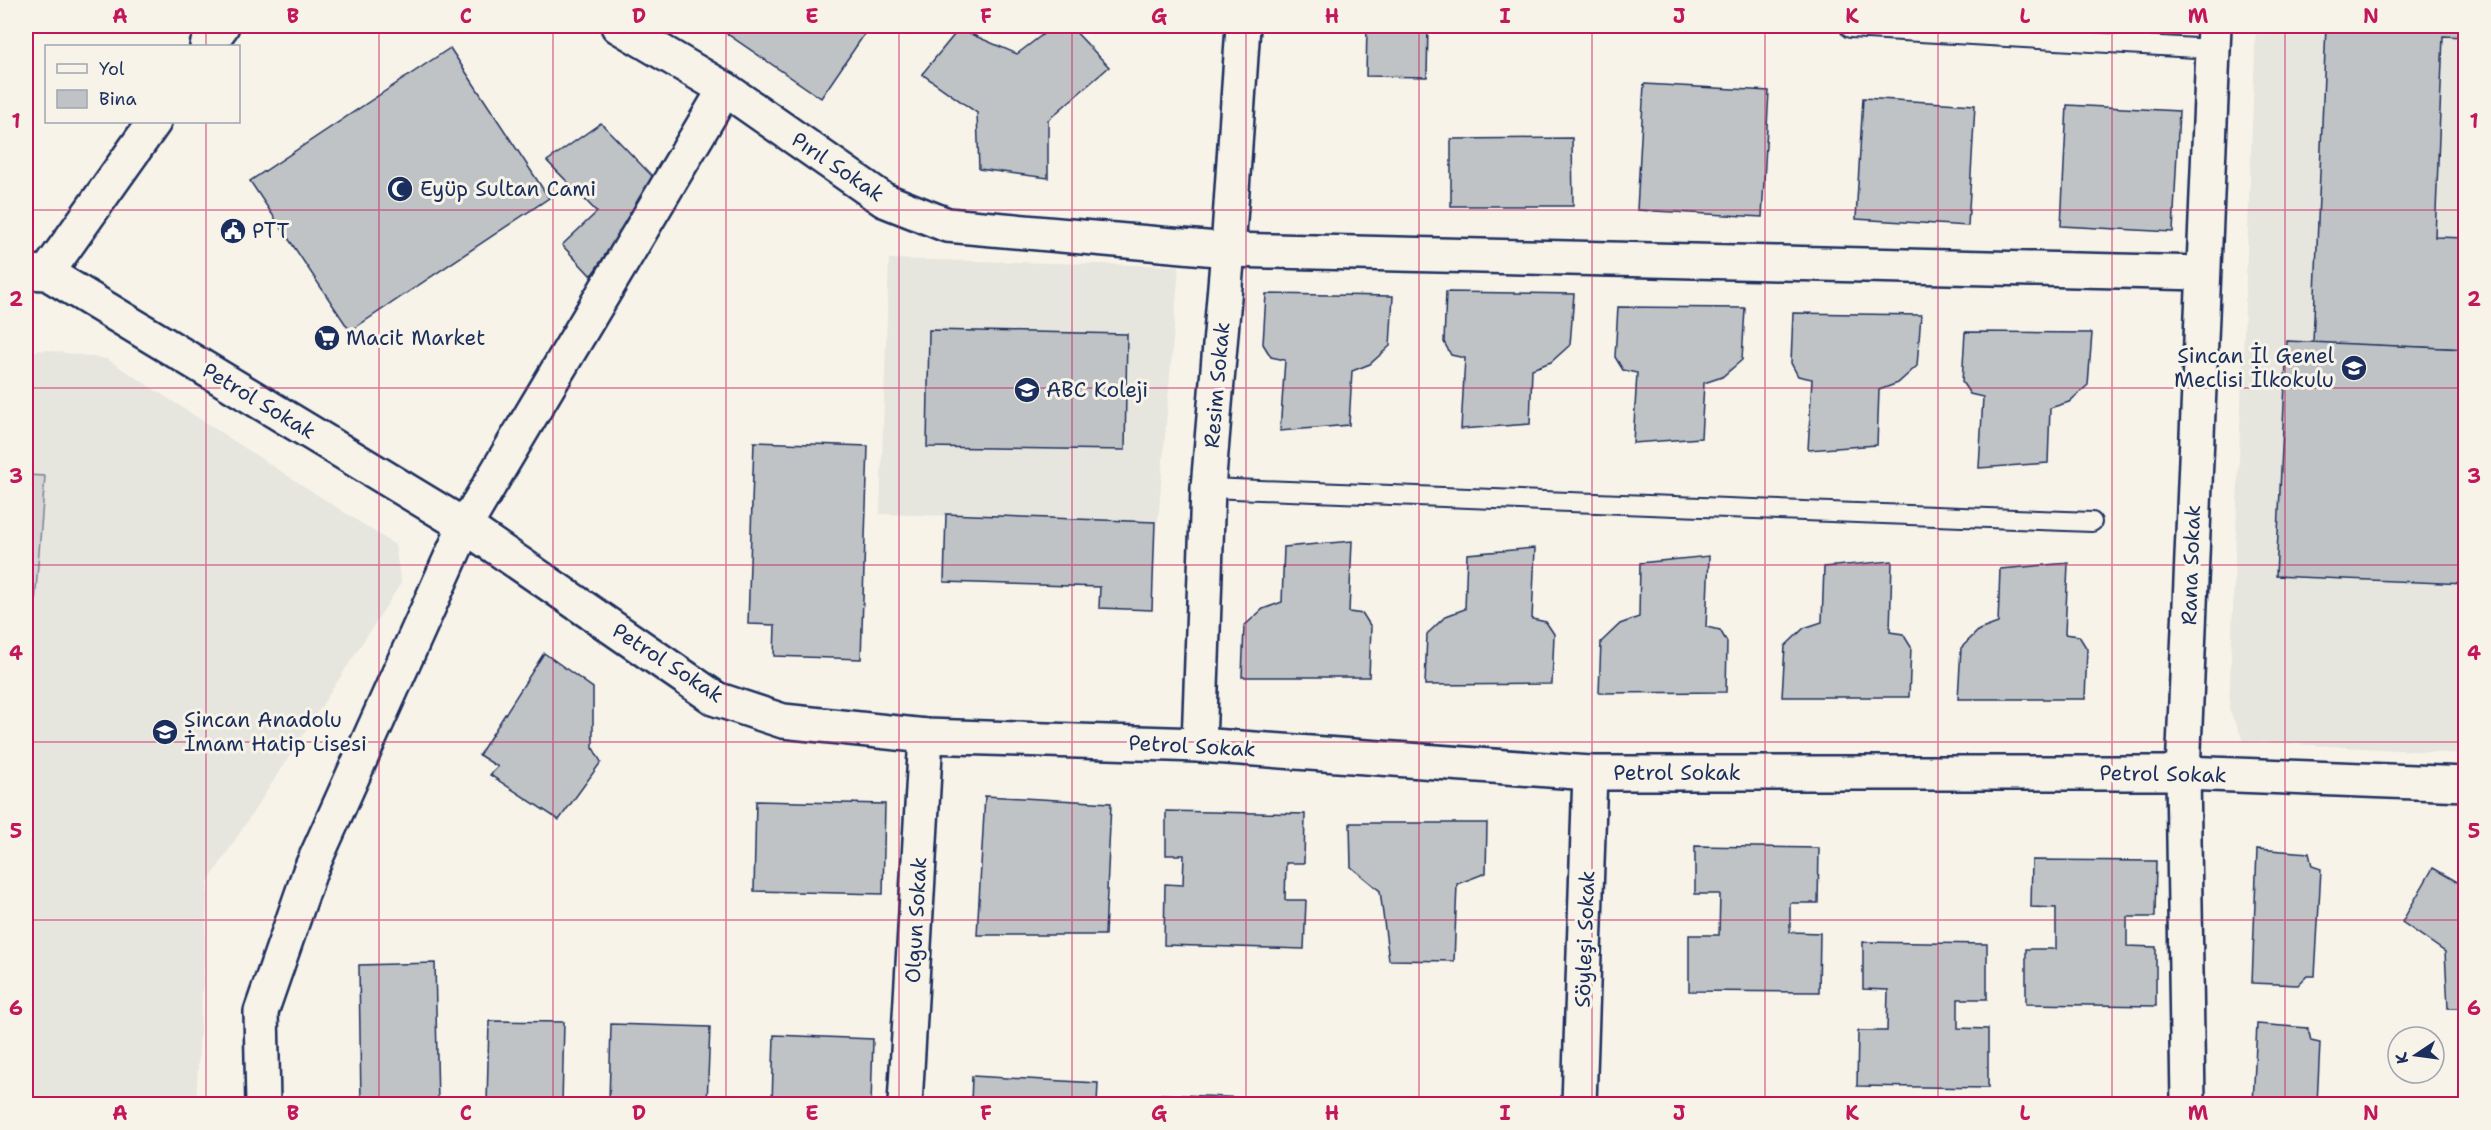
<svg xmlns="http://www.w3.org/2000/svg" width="2491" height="1130" font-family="'Shantell Sans',sans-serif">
<rect width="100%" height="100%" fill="#f7f3e8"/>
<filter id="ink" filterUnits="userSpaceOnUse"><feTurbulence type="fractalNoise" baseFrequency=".0167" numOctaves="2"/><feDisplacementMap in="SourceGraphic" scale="12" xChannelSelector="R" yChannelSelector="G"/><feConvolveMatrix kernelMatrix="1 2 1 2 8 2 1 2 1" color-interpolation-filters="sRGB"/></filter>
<g filter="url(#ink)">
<!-- built -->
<g fill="#e6e5de">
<path d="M2256,26H2465V754L2244,741L2229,710Z"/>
<path d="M889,259L1179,266L1158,521L880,514Z"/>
<path d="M46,350L107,359L395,545L401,583L208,882L196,1104H26V352Z"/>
</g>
<!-- green -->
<path fill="#d7d6d4" stroke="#798299" stroke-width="1.5" d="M26,475L45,476L32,641L26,640Z"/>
<!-- building -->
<g fill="#c0c3c5" stroke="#1b2f5e" stroke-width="1.5">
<path d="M731,26H870L821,98L726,33Z"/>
<path d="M1054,26H1070L1109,67L1048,120V178L979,169L977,113L922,74L959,29L1017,54Z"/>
<path d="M1367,26H1428L1427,77L1366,76Z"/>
<path d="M2326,26H2466V37L2443,36L2435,237L2466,238V349L2313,343Z"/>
<path d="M450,48L549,198L350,331L250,181Z"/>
<path d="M1644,84L1769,91L1762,217L1637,210Z"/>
<path d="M1863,98L1975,105L1968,226L1856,219Z"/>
<path d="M2067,105L2179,111L2173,232L2061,226Z"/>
<path d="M601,123L656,180L591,276L562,245L597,212L547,161Z"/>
<path d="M1572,138L1573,206H1451V139Z"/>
<path d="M1446,292L1574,294L1570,345L1551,362L1532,369L1530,424L1461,429L1465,358L1451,355L1444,342Z"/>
<path d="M1266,294L1393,296L1390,346L1370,364L1352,371L1349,425L1280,431L1285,360L1271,357L1263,344Z"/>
<path d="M1618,307L1745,308L1742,360L1722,377L1704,383L1701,438L1633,443L1637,373L1623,370L1615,357Z"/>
<path d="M1793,313L1921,315L1917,366L1898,383L1879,390L1877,445L1808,450L1812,379L1798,376L1791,363Z"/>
<path d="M929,330L1127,334L1125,450L927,447Z"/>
<path d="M1965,332L2092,333L2088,385L2069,402L2050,408L2048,463L1979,468L1983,397L1970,394L1962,382Z"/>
<path d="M2287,341L2466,349V584L2276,576Z"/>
<path d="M754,442L868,446L861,659L774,656L775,625L748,624Z"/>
<path d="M946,514L1155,522L1152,610L1099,608L1100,587L944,582Z"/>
<path d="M1352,541L1349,612L1363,614L1371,627L1369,677H1242L1244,626L1263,609L1282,602L1284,547Z"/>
<path d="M1535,548L1532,619L1546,622L1554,634L1552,684L1425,685L1427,634L1446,616L1465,609L1467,554Z"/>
<path d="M1709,556L1706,627L1720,630L1727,642L1726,692L1599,693L1601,642L1620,624L1639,617L1640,563Z"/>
<path d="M1892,561L1890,632L1903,634L1911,647L1909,697H1782L1785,646L1804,628L1822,622L1824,567Z"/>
<path d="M2068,563L2065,634L2079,636L2087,649L2085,699H1958L1961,648L1979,630L1998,623L2000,569Z"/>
<path d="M544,653L593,688V748L601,762L559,820L490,775L498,767L479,755Z"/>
<path d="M985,796L1111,803L1105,935H977Z"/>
<path d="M756,801L885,804L883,894L754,891Z"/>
<path d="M1166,811L1305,814L1304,863H1286L1285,900H1306L1304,949L1164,945L1165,884L1183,885L1184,855H1166Z"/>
<path d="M1350,823H1487L1486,873L1457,884L1454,961L1389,960L1380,891L1351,867Z"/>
<path d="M1695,846L1819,848L1818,903H1790V932L1820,933L1819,992L1689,991V935H1719L1720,894H1695Z"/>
<path d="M2257,849L2309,853L2312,866L2321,869L2315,976H2307L2298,985L2252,983Z"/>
<path d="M2032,860L2156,861L2155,917H2127V946L2156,947V1006L2026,1004V949H2056V908L2031,907Z"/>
<path d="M2433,868L2466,887V1008H2448L2445,952L2402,922Z"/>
<path d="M1863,942L1987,944V999H1958V1028L1988,1029V1088L1857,1086L1858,1031H1887L1888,990L1863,989Z"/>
<path d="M435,963L438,1104H361L359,965Z"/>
<path d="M489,1021L564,1022L562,1104H487Z"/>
<path d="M611,1024L710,1027L707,1104H609Z"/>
<path d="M2257,1024L2308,1028L2311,1041L2320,1043L2317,1104H2253Z"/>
<path d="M774,1035L873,1039L871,1104H772Z"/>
<path d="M972,1076L1098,1083L1097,1104H971Z"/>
<path d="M1161,1094L1287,1100V1104H1161Z"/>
<path d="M1359,1101L1434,1104H1359Z"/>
</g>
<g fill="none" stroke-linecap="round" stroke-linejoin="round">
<!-- lane casing -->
<g stroke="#1b2f5e" stroke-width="22">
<g id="lane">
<path d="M1850,28L2213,49"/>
<path d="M1208,488L2092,522"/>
</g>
</g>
<!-- street casing -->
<g stroke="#1b2f5e" stroke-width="38">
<g id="street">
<path d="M618,26L725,89L884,200L947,225L1228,250L2203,273"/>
<path d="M207,46L222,26"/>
<path d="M26,272L47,273L465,526L716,699L783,721L926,736L1199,745L1590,773H2183L2466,784"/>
<path d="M47,273L154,122"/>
<path d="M1199,745L1208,488L1228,250L1243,26"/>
<path d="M263,1104L261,1012L310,871L465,526L725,89"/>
<path d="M905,1104L926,736"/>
<path d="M1579,1104L1590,773"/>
<path d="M2188,1104L2183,773L2214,26"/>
</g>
</g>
<!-- lane -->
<use href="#lane" stroke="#f7f3e8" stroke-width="18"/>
<!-- street -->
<use href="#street" stroke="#f7f3e8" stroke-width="33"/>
</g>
</g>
<!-- grid -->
<path fill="none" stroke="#c2185b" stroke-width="1.5" stroke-opacity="0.55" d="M206,26V46M379,26V1104M553,26V1104M726,26V1104M899,26V1104M1072,26V1104M1246,26V1104M1419,26V1104M1592,26V1104M1765,26V1104M1938,26V1104M2112,26V1104M2285,26V1104M206,122V1104M26,210H2466M26,388H2466M26,565H2466M26,742H2466M26,920H2466"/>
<!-- icons -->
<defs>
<g id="mosque-disc" transform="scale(1.35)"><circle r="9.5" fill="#1b2f5e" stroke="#f7f3e8"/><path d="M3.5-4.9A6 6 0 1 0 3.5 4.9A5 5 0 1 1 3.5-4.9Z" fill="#fff"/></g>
<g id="civic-disc" transform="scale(1.35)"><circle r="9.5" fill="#1b2f5e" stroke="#f7f3e8"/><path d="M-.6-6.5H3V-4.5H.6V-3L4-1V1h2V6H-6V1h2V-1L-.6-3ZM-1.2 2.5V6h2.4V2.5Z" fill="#fff"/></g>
<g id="supermarket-disc" transform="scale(1.35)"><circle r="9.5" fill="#1b2f5e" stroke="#f7f3e8"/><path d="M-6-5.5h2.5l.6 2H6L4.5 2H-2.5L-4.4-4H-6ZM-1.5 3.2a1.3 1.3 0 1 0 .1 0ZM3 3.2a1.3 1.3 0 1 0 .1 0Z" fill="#fff"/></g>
<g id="school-disc" transform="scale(1.35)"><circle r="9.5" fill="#1b2f5e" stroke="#f7f3e8"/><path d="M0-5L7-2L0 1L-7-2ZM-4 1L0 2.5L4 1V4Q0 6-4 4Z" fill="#fff"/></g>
</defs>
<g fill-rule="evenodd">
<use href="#mosque-disc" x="400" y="189"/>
<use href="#civic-disc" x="233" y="231"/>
<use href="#supermarket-disc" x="327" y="338"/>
<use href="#school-disc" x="2354" y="368"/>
<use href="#school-disc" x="1027" y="390"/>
<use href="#school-disc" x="165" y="732"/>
</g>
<g text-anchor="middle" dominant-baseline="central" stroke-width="6" stroke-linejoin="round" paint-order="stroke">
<!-- street labels -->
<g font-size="21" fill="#1b2f5e" stroke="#f7f3e8">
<text transform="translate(838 167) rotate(34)">Pırıl Sokak</text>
<text transform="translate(1217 385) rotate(-85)">Resim Sokak</text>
<text transform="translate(259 401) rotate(31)">Petrol Sokak</text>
<text transform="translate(2191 565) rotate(-88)">Rana Sokak</text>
<text transform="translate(668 663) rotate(33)">Petrol Sokak</text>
<text transform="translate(1192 746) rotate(3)">Petrol Sokak</text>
<text x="1677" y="773">Petrol Sokak</text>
<text transform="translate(2163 774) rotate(1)">Petrol Sokak</text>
<text transform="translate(916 920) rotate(-87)">Olgun Sokak</text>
<text transform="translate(1585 939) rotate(-88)">Söyleşi Sokak</text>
</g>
<!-- poi labels -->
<g font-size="21" fill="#1b2f5e" stroke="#f7f3e8" text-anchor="start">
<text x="420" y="189">Eyüp Sultan Cami</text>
<text x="252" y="231">PTT</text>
<text x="346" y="338">Macit Market</text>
<text x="2334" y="356" text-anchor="end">Sincan İl Genel<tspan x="2334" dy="24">Meclisi İlkokulu</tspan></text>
<text x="1046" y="390">ABC Koleji</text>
<text x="184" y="720">Sincan Anadolu<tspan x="184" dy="24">İmam Hatip Lisesi</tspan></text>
</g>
</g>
<!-- margin -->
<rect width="2491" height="1130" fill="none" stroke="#f7f3e8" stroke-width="66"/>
<!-- legend -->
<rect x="45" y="45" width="195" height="78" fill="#f7f3e8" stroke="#9fa5b1" stroke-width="1.5"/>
<rect x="57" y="64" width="30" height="9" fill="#f7f3e8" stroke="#9fa5b1" stroke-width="1.5"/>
<text x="99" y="75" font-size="18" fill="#1b2f5e">Yol</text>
<rect x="57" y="90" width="30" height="18" fill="#c0c3c5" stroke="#9fa5b1" stroke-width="1.5"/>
<text x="99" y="105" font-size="18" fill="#1b2f5e">Bina</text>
<!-- north arrow -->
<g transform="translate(2416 1055) rotate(257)"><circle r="28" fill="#f7f3e8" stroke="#9fa5b1" stroke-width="1.5"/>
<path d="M0-4.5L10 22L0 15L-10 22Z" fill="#1b2f5e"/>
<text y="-9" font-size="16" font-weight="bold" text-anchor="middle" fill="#1b2f5e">K</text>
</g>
<rect x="33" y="33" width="2425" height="1064" fill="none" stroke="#c2185b" stroke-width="2"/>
<g font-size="20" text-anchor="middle" font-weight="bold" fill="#c2185b">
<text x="120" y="23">A</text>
<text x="293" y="23">B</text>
<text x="466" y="23">C</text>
<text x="639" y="23">D</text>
<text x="812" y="23">E</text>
<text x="986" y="23">F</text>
<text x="1159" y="23">G</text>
<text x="1332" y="23">H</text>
<text x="1505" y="23">I</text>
<text x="1679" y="23">J</text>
<text x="1852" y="23">K</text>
<text x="2025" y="23">L</text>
<text x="2198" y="23">M</text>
<text x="2371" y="23">N</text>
<text x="16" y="128">1</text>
<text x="2474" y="128">1</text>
<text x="16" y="306">2</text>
<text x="2474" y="306">2</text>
<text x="16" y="483">3</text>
<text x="2474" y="483">3</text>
<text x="16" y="660">4</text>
<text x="2474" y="660">4</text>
<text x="16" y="838">5</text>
<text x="2474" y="838">5</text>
<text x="16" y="1015">6</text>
<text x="2474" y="1015">6</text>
<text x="120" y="1120">A</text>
<text x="293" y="1120">B</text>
<text x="466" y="1120">C</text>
<text x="639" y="1120">D</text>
<text x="812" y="1120">E</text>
<text x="986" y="1120">F</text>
<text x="1159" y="1120">G</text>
<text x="1332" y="1120">H</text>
<text x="1505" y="1120">I</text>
<text x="1679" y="1120">J</text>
<text x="1852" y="1120">K</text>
<text x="2025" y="1120">L</text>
<text x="2198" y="1120">M</text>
<text x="2371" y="1120">N</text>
</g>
</svg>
